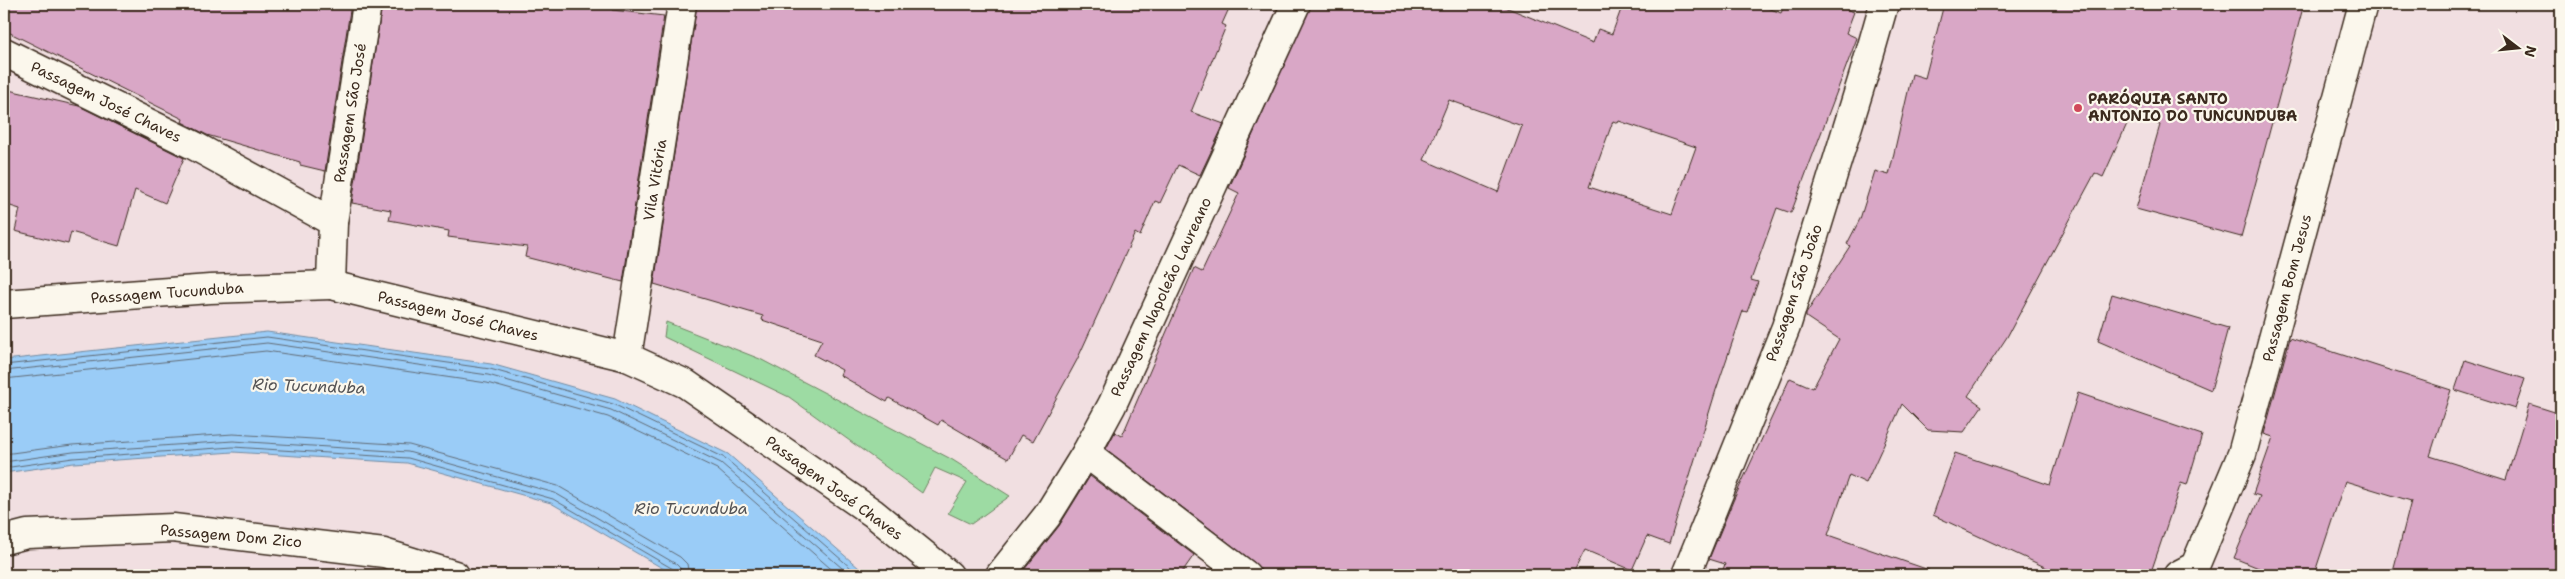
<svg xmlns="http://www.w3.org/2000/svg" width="2565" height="579" font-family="'Shantell Sans',sans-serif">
<rect width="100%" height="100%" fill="#f1dfe1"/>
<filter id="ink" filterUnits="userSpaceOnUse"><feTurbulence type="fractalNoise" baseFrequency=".02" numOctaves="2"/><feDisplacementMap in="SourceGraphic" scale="10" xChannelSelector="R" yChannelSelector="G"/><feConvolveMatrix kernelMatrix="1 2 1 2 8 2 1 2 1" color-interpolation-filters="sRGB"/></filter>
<g filter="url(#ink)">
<!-- green -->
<path fill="#9ddba3" stroke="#6c8260" d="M666,322L760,359L951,459L1010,496L971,524L948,513L967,482L935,468L922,493L789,397L664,337Z"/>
<!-- water -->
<path fill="#9accf7" stroke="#748ba0" d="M267,332L491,364L615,399L728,454L867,575H674L551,503L407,463L233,452L74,463L4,473V360Z"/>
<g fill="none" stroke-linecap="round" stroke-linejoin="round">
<!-- shore -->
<g stroke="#616b75" stroke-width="1">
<path d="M4,365L267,337L490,369L613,404L725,458L859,575"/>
<path d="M4,371L267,343L488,375L611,410L721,463L850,575"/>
<path d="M4,379L266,351L487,383L608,417L717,469L838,575"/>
<path d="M4,454L72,445L233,434L409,445L558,486L680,557L687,564L689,575"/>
<path d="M4,462L73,452L233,441L408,452L555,493L676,564L681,569L682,575"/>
<path d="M4,468L73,458L233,447L408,458L553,499L673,569L675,575"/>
</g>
</g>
<!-- building -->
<g fill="#d9a7c6" stroke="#3b2a1e" fill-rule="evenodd">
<path d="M4,4H351L325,171L300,165V162L207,135L182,122L183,119L4,30Z"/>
<path d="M382,4H614L612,10L664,16L623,282L525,257L527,247L448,237L449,231L389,220L391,210L352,203Z"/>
<path d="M697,4H1231L1222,24L1226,26L1191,112L1224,124L1200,175L1178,165L1160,203L1155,201L1140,236L1135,233L1077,360L1033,441L1021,435L1008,459L941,420L938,425L889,398L887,402L840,375L842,370L814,355L822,340L762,320L763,316L654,284Z"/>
<path d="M1311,4H1498L1593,43L1598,29L1612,34L1623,4H1758L1781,13L1785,4H1832L1854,12L1846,33L1857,38L1791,213L1777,208L1751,280L1758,282L1747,312L1743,311L1716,390L1669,544L1647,536L1632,570L1585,550L1572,575H1265L1255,563L1106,449L1115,432L1122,436L1194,268L1202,272L1239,193L1229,188ZM1449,100L1522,126L1498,192L1424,160ZM1613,121L1618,123L1619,121L1696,147L1672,214L1589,187Z"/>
<path d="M1944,4H2304L2241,237L2136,209L2160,125L2131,115L2103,177L2095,173L2007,337L1968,396L1982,406L1964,432L1928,430L1902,404L1866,483L1849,475L1828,535L1929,570L1928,575H1721L1725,564L1709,559L1733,501L1790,378L1813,388L1839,339L1806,317V314L1850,246L1847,244L1860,219L1875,171L1889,175L1912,74L1925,78Z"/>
<path d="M4,89L79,106L184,158L165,203L135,190L119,246L71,232L68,244L15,231L20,209L4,204Z"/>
<path d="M2112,294L2228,328L2211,390L2098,341Z"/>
<path d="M2290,338L2451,390L2430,456L2506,480L2529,404L2561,414V575H2392L2411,501L2345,481L2314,575H2276L2234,558L2260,496L2253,494L2273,437L2264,434Z"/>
<path d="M2465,360L2525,379L2515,409L2455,390Z"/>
<path d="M2078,393L2202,435L2187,485L2181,483L2150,575H2062L1933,515L1955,453L2050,485Z"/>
<path d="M1090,476L1194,555L1180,575H1020L1059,526Z"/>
</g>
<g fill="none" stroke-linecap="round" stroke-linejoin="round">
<!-- minor casing -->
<g stroke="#3b2a1e" stroke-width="31">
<g id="minor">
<path d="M4,52L193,145L333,222L331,285L627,357L686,384L873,513L949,575"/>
<path d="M333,222L367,4"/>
<path d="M4,304L210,289L331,285"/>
<path d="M627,357L682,4"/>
<path d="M1086,453L1246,575"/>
<path d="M4,540L27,534L173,528L384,553L455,575"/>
<path d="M1000,575L1047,516L1086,453L1112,405L1296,4"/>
<path d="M1686,575L1786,327L1864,74L1884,4"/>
<path d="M2178,575L2195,566L2242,454L2363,4"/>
</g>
</g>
<!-- minor -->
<use href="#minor" stroke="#fbf7ec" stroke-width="28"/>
</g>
</g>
<!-- markers -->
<circle fill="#d1495b" stroke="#fbf7ec" stroke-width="2" cx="2078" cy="108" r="5"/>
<g text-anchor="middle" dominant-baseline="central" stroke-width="4.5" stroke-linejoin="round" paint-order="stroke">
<!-- poi labels -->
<g font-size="15" font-weight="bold" fill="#3b2a1e" stroke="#fbf7ec" text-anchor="start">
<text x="2088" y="99">PARÓQUIA SANTO<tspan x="2088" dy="17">ANTONIO DO TUNCUNDUBA</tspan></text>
</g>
<!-- street labels -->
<g font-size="15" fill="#3b2a1e" stroke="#fbf7ec">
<text transform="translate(106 102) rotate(26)">Passagem José Chaves</text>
<text transform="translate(350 113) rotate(-81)">Passagem São José</text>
<text transform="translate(655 180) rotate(-81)">Vila Vitória</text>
<text transform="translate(2287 288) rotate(-75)">Passagem Bom Jesus</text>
<text transform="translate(167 293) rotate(-4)">Passagem Tucunduba</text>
<text transform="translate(1794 293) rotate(-71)">Passagem São João</text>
<text transform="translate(1161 297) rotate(-65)">Passagem Napoleão Laureano</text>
<text transform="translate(458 316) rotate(14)">Passagem José Chaves</text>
<text transform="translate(834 488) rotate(36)">Passagem José Chaves</text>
<text transform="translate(231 536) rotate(5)">Passagem Dom Zico</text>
</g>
<!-- water labels -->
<g font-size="16" font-style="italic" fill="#535254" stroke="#fbf7ec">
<text transform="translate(309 386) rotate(2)">Rio Tucunduba</text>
<text x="691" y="508">Rio Tucunduba</text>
</g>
</g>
<!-- margin -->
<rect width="2565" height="579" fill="none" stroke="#fbf7ec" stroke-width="20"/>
<rect x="10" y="10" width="2545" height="559" fill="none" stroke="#3b2a1e" stroke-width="2" filter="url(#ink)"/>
<!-- north arrow -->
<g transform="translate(2518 48) rotate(106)" stroke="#fbf7ec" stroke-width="4" paint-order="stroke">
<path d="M0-4L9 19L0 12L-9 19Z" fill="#3b2a1e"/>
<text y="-8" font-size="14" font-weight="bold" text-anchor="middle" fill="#3b2a1e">N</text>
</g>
</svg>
